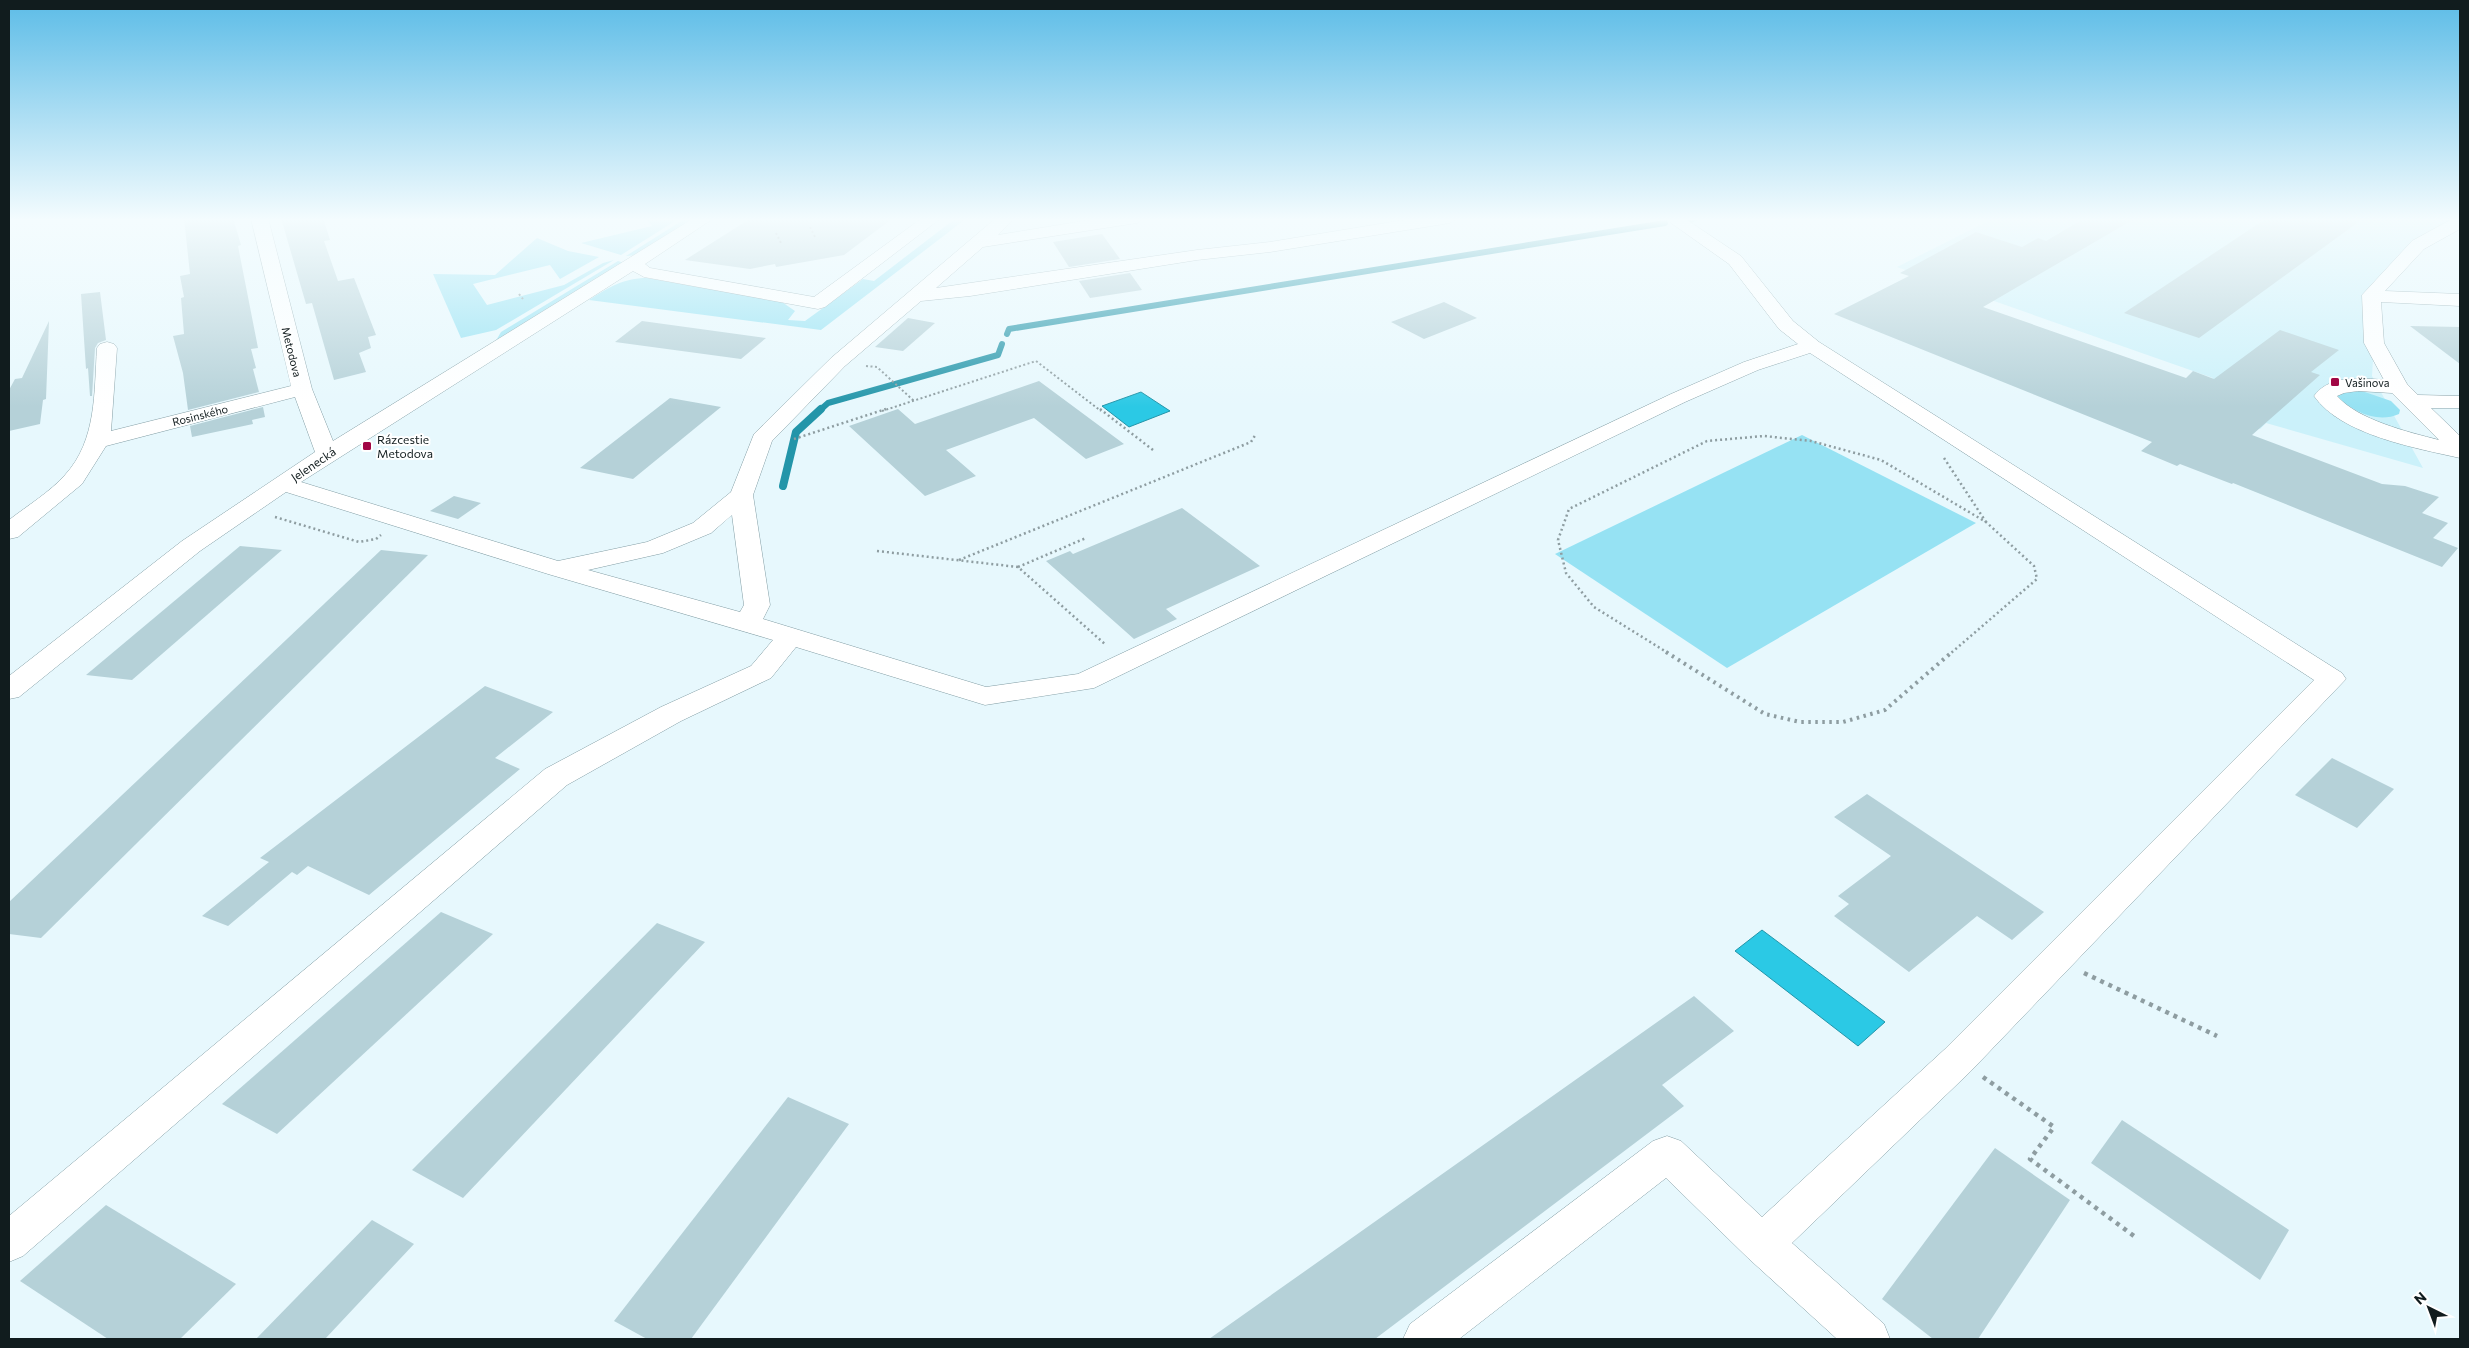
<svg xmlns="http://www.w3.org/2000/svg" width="2469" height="1348" font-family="Commissioner,sans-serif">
<rect width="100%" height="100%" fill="#e7f8fd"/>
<!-- built -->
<path fill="#cbf1fa" d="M1994,218H2460V222L2418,245L2371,295L2374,343L2372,376L2423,468L2266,423L2260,429L2193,404L2213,378L1897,267Z"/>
<!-- green -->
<g fill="#96e2f3">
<path d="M645,218H680L621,255L581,243L652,226Z"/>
<path d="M686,218H696L639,255L626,256Z"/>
<path d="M956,218H967L821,330L589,300C608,288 623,278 647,278L782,302L795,311L788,320L805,321L863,279L874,281Z"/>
<path d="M537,238L568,251L599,257L560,279L550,265L473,284L487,305L564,285L603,263L614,260L496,330L461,338L433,274L495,275Z"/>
<path d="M618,261L624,263L494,344L501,332Z"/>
<path d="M2362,391L2391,401L2400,410L2399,414C2377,424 2352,411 2336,396L2338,393Z"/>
<path d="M1802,435L1976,523L1727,668L1555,554Z"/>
</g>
<!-- water -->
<g fill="#2bc9e5" stroke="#2395a9">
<path d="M1141,392L1170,411L1129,427L1102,406Z"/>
<path d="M1762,930L1885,1022L1858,1046L1735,951Z"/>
</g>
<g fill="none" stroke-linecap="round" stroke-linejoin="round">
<!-- stream-far1 -->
<g stroke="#2395a9" stroke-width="6">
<path d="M1689,220L1696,218"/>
<path d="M1007,334L1009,329L1665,223"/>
<path d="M819,411L828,403L998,355L1002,344"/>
</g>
<!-- stream -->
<path stroke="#2395a9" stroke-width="8" d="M783,486L796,432L821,409"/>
</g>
<!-- building -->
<g fill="#b5d1d8">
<path d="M184,218H233L241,245L238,246L258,348L251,349L256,368L253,369L259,392L188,410L183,373L173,336L184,334L181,298L184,297L180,276L190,274Z"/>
<path d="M281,218H323L330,240L324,241L338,281L354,278L376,335L368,337L371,348L359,353L366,372L334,380L312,303L306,304Z"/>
<path d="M756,218H893L844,255L776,267L775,264L750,269L685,260L748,220Z"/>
<path d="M2085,218H2136L1983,307L2186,378L2193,371L2214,379L2280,330L2339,350L2311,372L2320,375L2252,435L2382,484L2405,486L2439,497L2422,513L2448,523L2433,538L2458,548L2442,567L2233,483L2232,484L2180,464L2177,466L2141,451L2152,442L1834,314L1909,276L1900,273L1976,232L2022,247L2038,238L2046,241Z"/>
<path d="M2267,218H2364L2199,338L2124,313Z"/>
<path d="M1102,234L1120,259L1069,267L1053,242Z"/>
<path d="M1130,273L1142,290L1090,298L1079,281Z"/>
<path d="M100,292L106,340L98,343L95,348L92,396H90L88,368L86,369L81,294Z"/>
<path d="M1444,302L1477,318L1424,339L1391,322Z"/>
<path d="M908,318L935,323L903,351L875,347Z"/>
<path d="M49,321L46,399L43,400L40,424L9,431V390L15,379L22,378Z"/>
<path d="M642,321L766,338L741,359L615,342Z"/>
<path d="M2410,326L2460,327V364Z"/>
<path d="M1039,381L1124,444L1086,459L1034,418L946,450L976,476L925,496L849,426L898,409L915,424Z"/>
<path d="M670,398L721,407L633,479L580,468Z"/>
<path d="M263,407L265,417L252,420L253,424L192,437L190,426Z"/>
<path d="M454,496L481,503L458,519L430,511Z"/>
<path d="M1182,508L1260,566L1166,609L1177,619L1134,639L1046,561L1070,551L1073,554Z"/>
<path d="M240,546L282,550L132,680L86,675Z"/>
<path d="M381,550L428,555L41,938L9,934V902Z"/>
<path d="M485,686L553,712L495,758L520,769L369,895L308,866L297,875L292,872L228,926L202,916L269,862L260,858Z"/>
<path d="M2332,758L2394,789L2357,828L2295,795Z"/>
<path d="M1867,794L2044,912L2012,940L1977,916L1909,972L1834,916L1849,904L1838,896L1891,856L1834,817Z"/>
<path d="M441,912L493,934L277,1134L222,1104Z"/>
<path d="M657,923L705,942L463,1198L412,1170Z"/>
<path d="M1694,996L1734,1031L1662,1085L1684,1106L1375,1339H1209Z"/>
<path d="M788,1097L849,1124L691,1339H647L614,1321Z"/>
<path d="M2122,1120L2289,1230L2260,1280L2091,1163Z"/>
<path d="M1995,1148L2070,1200L1978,1339H1933L1882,1299Z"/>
<path d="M106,1205L236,1284L180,1339H108L20,1281Z"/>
<path d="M372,1220L414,1244L325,1339H256Z"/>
</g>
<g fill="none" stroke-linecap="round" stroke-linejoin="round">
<!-- minor casing -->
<g stroke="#839ea5" stroke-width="1">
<g id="minor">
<path d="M251,218H268L312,389L333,441L694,218H714L645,264L650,268L814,297L922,218H941L825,307L818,309L644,277L633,271L301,482L558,561L647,542L693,523L731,492L754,434L831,358L996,218H1015L998,235L1102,218H1145L1137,223L983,247L936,288L1197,250L1270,242L1416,218H1458L1450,223L1270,252L1197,260L970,296L921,301L845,366L772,441L753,495L770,605L763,619L986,687L1078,674L1671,394L1744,362L1798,344L1779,329L1729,264L1664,218H1684L1741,256L1793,321L1819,342L2342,673L2346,679L1971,1071L1792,1243L1884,1324L1890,1339H1837L1748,1258L1666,1178L1459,1339H1403L1410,1324L1653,1141L1667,1136L1681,1141L1762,1217L1945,1049L2314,680L1810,353L1758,370L1685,402L1094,688L985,705L796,647L771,678L681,721L567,785L23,1256L9,1262V1216L545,769L661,707L751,666L773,640L548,574L286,492L200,551L19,697L9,699V676L182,541L315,452L295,397L106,446L82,484L18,537L9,539V520C27,506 50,492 65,475C97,440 94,392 97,348L100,344L107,342L114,344L117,348L111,431L291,386ZM732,515L744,605L740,612L588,570L663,553L711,533Z"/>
<path d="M2454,218H2460V229L2424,249L2385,291L2460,294V306L2381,302L2384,343L2407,384L2418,395L2460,396V408H2431L2460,436V458C2416,448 2341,435 2314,396C2329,375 2361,378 2384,380L2364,343L2362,295L2412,241ZM2358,391L2392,393L2439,440C2408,432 2358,420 2337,396L2344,393Z"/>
</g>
</g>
<!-- path-far3 -->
<g stroke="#8e9da1" stroke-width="2" stroke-dasharray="2 2.5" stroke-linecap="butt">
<path d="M810,227L816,239"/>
<path d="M776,233L782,245"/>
<path d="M519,294L523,299"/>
<path d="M866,366L877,367L914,401"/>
<path d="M882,411L1036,361L1101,411"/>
</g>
<!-- path-far2 -->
<g stroke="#8e9da1" stroke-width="2.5" stroke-dasharray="2 3" stroke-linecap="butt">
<path d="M1100,409L1153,450"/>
<path d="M794,439L886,409"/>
<path d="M1944,458L1986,522"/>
<path d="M275,517L359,542L376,539L381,535"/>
<path d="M877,551L1018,567L1106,645"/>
<path d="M959,560L1251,442L1256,434"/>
<path d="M1018,567L1086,538"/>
<path d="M1668,653L1594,607L1566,573L1558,540L1569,509L1707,441L1764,436L1811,441L1881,460L1986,522L2034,566L2037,579L1951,653"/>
</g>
<!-- path-far1 -->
<path stroke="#8e9da1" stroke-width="4" stroke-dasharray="2.5 4.5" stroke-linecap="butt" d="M1666,652L1765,714L1800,722H1843L1885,710L1952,652"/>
<!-- path -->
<g stroke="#8e9da1" stroke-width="4.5" stroke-dasharray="4 5" stroke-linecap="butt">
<path d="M2084,973L2217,1036"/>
<path d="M1983,1077L2054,1127L2030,1159L2134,1236"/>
</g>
<!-- minor -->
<use href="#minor" fill="#fff" fill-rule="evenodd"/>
</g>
<!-- sky -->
<linearGradient id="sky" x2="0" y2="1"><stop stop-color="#5cbce7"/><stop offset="0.54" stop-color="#f4fcfe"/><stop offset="1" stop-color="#f4fcfe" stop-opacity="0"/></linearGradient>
<rect width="2469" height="407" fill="url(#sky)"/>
<!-- markers -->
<g fill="#a10745" stroke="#fff" stroke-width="2">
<rect x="2330" y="377" width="10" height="10" rx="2.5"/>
<rect x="362" y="441" width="10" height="10" rx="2.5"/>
</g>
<g text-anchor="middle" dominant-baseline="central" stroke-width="4" stroke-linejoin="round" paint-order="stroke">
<!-- far-street labels -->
<g font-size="11" fill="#111c1e" stroke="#fff">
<text transform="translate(292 352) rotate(76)">Metodova</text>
<text transform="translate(200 415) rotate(-14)">Rosinského</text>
</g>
<!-- far-poi labels -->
<g font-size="11" fill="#111c1e" stroke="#fff" text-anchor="start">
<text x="2345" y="382">Vašinova</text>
</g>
<!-- poi labels -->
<g font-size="12" fill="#111c1e" stroke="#fff" text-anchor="start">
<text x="377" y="439">Rázcestie<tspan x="377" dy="14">Metodova</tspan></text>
</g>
<!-- street labels -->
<g font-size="12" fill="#111c1e" stroke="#fff">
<text transform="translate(313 464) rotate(-34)">Jelenecká</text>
</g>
</g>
<!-- border -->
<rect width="2469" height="1348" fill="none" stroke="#111c1e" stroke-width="20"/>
<!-- north arrow -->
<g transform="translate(2429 1308) rotate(318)" stroke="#ffffff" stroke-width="4" paint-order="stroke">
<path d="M0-4L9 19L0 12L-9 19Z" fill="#111c1e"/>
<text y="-8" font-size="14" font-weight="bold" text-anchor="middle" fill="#111c1e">N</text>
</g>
</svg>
